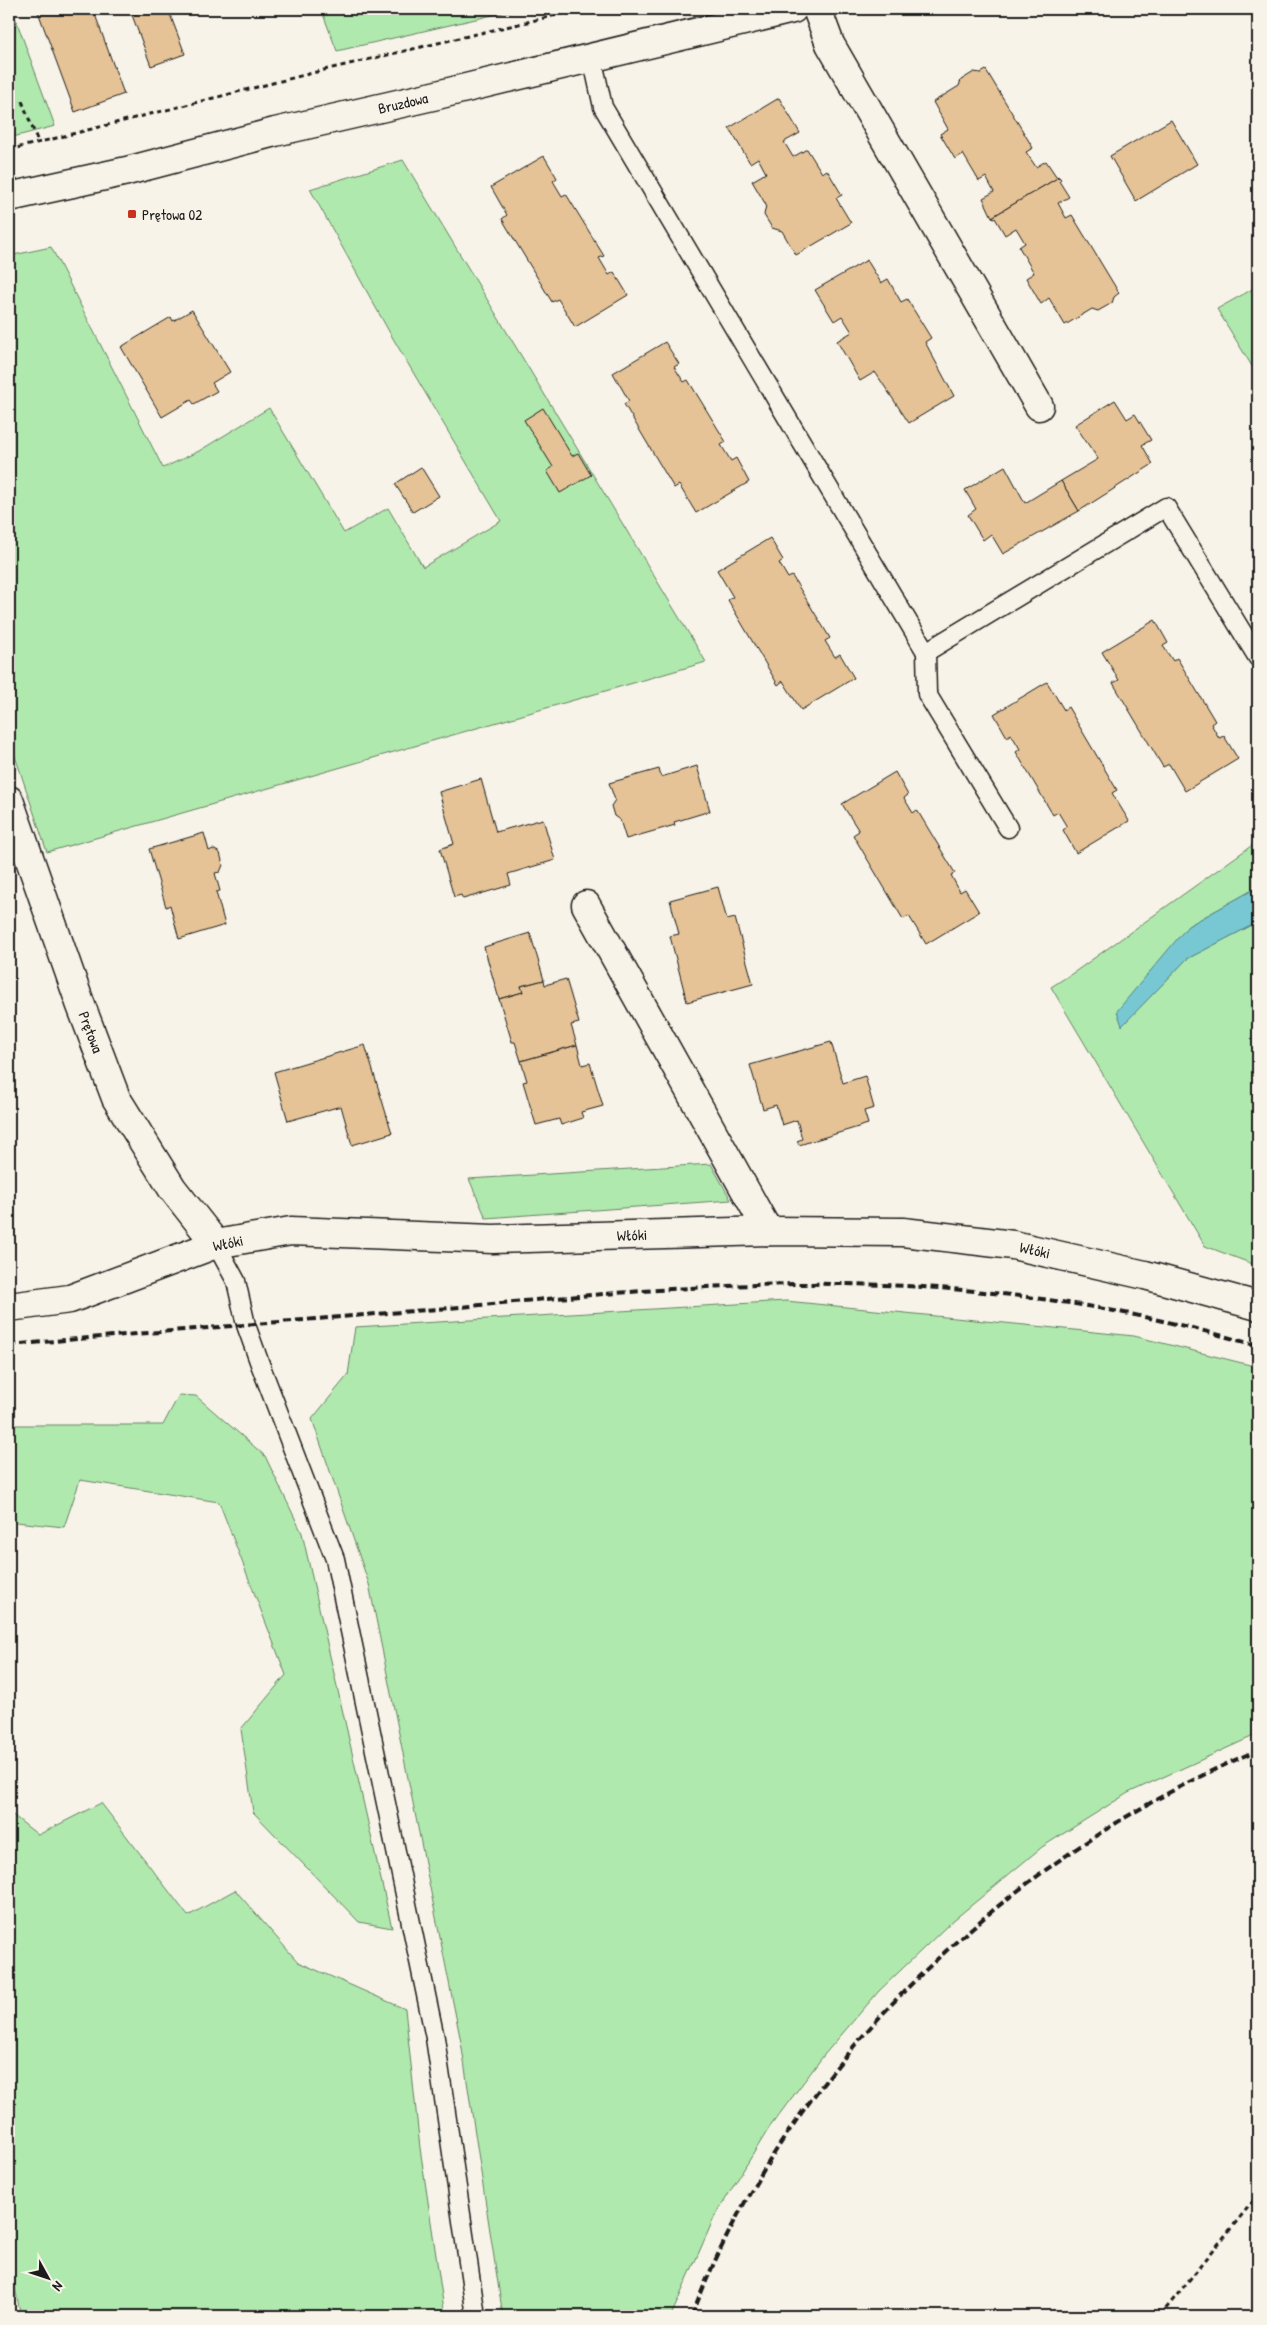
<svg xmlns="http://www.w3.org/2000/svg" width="1267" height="2325" font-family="'Patrick Hand',sans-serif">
<rect width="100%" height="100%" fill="#f7f3e8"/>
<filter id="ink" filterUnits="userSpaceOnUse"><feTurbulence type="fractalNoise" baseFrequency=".02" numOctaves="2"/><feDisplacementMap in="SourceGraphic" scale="10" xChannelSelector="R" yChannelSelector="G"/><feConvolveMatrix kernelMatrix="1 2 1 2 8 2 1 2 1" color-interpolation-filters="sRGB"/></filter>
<g filter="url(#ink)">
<!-- green -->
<g fill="#b0e9ad" stroke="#668264">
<path d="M9,9H12L55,126L9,138Z"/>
<path d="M321,9H519L337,51Z"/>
<path d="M403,160L706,662L47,852L9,738V256L51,247L163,468L199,451L269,408L344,533L388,508L423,567L501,521L391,335L310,189Z"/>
<path d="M1258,286V376L1217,309Z"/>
<path d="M1258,841V887L1188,926L1122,1025L1187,959L1258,922V1266L1205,1246L1051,987L1076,971Z"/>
<path d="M711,1164L731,1200L486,1218L469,1179Z"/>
<path d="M786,1301L1134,1336L1258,1367V1734L1128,1793L1042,1847L950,1923L879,1991L824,2055L769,2128L714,2218L671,2316H503L461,2042L369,1584L312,1419L348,1375L355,1327Z"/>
<path d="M179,1395L196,1396L265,1456L302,1533L392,1928L359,1922L253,1812L241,1729L286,1675L219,1502L80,1480L64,1527L16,1522L9,1517V1425H163Z"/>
<path d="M101,1803L188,1916L235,1890L298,1962L405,2009L420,2148L445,2316H21L9,2260V1812L38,1835Z"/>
</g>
<!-- water -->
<path fill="#78c8d3" stroke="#53838a" d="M1258,887V922L1187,959L1122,1026L1117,1011L1188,926Z"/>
<!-- building -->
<g fill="#e5c396" stroke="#1c1c1c">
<path d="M37,9H93L124,94L75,112Z"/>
<path d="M145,9H168L185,54L151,66L132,15L145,11Z"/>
<path d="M986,70L1033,148L1026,152L1036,167L1046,161L1056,176L1059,177L992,217L983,198L994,192L986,177L979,181L963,154L955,159L940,134L948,129L933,102L959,86L961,80L974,72L981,73Z"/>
<path d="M779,98L800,133L784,142L793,157L807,149L822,173L827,170L842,195L836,198L851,223L796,255L782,231L772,228L764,215L766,205L752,181L766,173L758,158L750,163L729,128Z"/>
<path d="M1171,120L1197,164L1136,201L1110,156Z"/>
<path d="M544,156L557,178L553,181L562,196L566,194L604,256L599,258L609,275L614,272L628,295L575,327L558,299L552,302L502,219L507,215L491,187Z"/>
<path d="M1059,177L1061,179L1059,181L1069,197L1058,203L1066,218L1072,215L1119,293L1114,297L1112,303L1098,311L1092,309L1065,325L1049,298L1041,304L1026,278L1034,273L1019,247L1025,243L1016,228L1005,235L995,218L992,217Z"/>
<path d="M867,260L881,283L888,279L901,302L907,299L931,338L925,342L954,396L909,423L875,372L860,381L837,341L852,332L842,316L834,321L815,290Z"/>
<path d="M192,310L230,372L212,383L217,391L194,404L191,400L162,417L121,347L171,317L173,321Z"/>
<path d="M665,342L679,364L674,367L684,382L688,380L726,442L721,445L731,461L736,458L749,482L696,513L679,485L674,488L624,404L629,401L613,373Z"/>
<path d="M1115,400L1127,419L1135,414L1151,440L1142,445L1153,464L1079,511L1061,481L1098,459L1075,425Z"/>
<path d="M543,408L572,456L578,453L591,475L560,493L547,471L553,467L524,420Z"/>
<path d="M1005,466L1025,503L1061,481L1079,511L1003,554L991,534L983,540L968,515L976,509L965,490Z"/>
<path d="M421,467L439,496L413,512L395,484Z"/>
<path d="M770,538L783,560L779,563L788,578L792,576L830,638L825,641L835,657L840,654L854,678L801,710L783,681L778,685L728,600L733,597L717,570Z"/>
<path d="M1258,558V573L1251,562Z"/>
<path d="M1155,620L1168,643L1163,646L1173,661L1177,658L1215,721L1211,724L1219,738L1224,736L1238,759L1185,791L1169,764L1163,767L1113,683L1119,680L1102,652Z"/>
<path d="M1047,682L1064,710L1068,707L1117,790L1112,793L1129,821L1076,853L1063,830L1067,827L1058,812L1053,815L1016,752L1020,749L1011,734L1007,737L994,714Z"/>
<path d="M697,766L710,811L674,822L675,825L626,839L620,820L614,816L611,806L615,800L609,783L659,769L661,777Z"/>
<path d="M895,772L908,795L904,798L913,813L917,810L955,873L951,875L960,892L965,889L979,912L926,944L909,916L903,919L853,835L859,831L842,804Z"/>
<path d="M481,779L496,832L543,819L555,860L508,874L511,885L463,899L461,895L454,897L440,849L454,844L439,792Z"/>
<path d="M204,833L209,851L213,849L220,853L223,865L220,872L215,873L220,891L216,892L225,925L179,939L170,905L166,907L149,849Z"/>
<path d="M718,887L727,920L735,918L753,984L687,1002L670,936L679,934L670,900Z"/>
<path d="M530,933L544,980L521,986L523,992L499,999L484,947Z"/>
<path d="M566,979L579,1023L571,1025L577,1045L521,1061L515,1042H512L499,999L523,992L521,986L544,980L545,985Z"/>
<path d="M831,1042L843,1083L865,1076L874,1108L864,1111L868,1124L799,1145L797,1141L802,1139L797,1120L782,1125L776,1105L763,1109L750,1065Z"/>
<path d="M365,1045L392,1133L352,1145L341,1106L288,1121L274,1072Z"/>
<path d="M577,1045L582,1065L590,1063L603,1106L581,1112L583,1118L561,1125L559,1119L536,1125L523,1082L527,1081L521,1061Z"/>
</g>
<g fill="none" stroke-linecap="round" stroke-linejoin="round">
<!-- lane casing -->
<g stroke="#1c1c1c" stroke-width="21">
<g id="lane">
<path d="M592,57L603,107L926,652L1166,507L1258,658"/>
<path d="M926,652L927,694L1008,828"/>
<path d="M216,1244L236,1281L246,1325L260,1364L335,1559L435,2038L476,2316"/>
</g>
</g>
<!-- street casing -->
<g stroke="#1c1c1c" stroke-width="31">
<g id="street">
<path d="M817,9L830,44L1039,406"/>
<path d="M9,800L80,1003L116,1098L172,1188L216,1244"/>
<path d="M586,905L768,1231"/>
<path d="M9,1307L70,1299L216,1244L291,1231L493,1239L768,1231L903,1232L1013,1245L1145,1275L1258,1306"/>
</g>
</g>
<!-- secondary casing -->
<g stroke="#1c1c1c" stroke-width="31">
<path id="secondary" d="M9,197L127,171L275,132L437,95L793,9"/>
</g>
<!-- path -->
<g stroke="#1c1c1c" stroke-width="3" stroke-dasharray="5 4" stroke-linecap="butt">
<path d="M22,101L38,142"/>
<path d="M9,150L324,70L582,9"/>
<path d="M1160,2316L1258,2195"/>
</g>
<!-- lane -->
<use href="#lane" stroke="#f7f3e8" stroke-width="18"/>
<!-- street -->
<use href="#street" stroke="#f7f3e8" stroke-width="28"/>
<!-- secondary -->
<use href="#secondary" stroke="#f7f3e8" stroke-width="28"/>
<!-- rail -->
<g stroke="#1c1c1c" stroke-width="4" stroke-dasharray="8 4" stroke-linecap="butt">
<path d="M9,1345C156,1332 303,1320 450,1308C567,1297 685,1285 803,1284C955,1282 1112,1302 1258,1346"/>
<path d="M692,2316C787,2063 1012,1854 1258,1750"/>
</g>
</g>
</g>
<!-- markers -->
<rect fill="#c8321e" stroke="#f7f3e8" stroke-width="2" x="127" y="209" width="10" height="10" rx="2.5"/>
<g text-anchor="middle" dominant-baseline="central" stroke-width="4" stroke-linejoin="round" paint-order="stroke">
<!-- street labels -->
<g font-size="15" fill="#1c1c1c" stroke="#f7f3e8">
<text transform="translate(403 103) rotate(-13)">Bruzdowa</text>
<text transform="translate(91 1032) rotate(69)">Prętowa</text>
<text transform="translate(632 1235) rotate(-2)">Włóki</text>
<text transform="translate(228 1243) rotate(-12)">Włóki</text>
<text transform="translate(1035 1250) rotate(13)">Włóki</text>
</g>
<!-- poi labels -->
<g font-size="15" fill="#1c1c1c" stroke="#f7f3e8" text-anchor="start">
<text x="142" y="214">Prętowa 02</text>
</g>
</g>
<!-- margin -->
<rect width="1267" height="2325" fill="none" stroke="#f7f3e8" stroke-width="30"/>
<rect x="15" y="15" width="1237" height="2295" fill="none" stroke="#1c1c1c" stroke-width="2" filter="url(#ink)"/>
<!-- north arrow -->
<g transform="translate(48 2278) rotate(130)" stroke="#f7f3e8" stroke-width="4" paint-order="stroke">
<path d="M0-4L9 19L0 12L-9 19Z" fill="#1c1c1c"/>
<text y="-8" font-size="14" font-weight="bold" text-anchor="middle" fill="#1c1c1c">N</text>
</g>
</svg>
